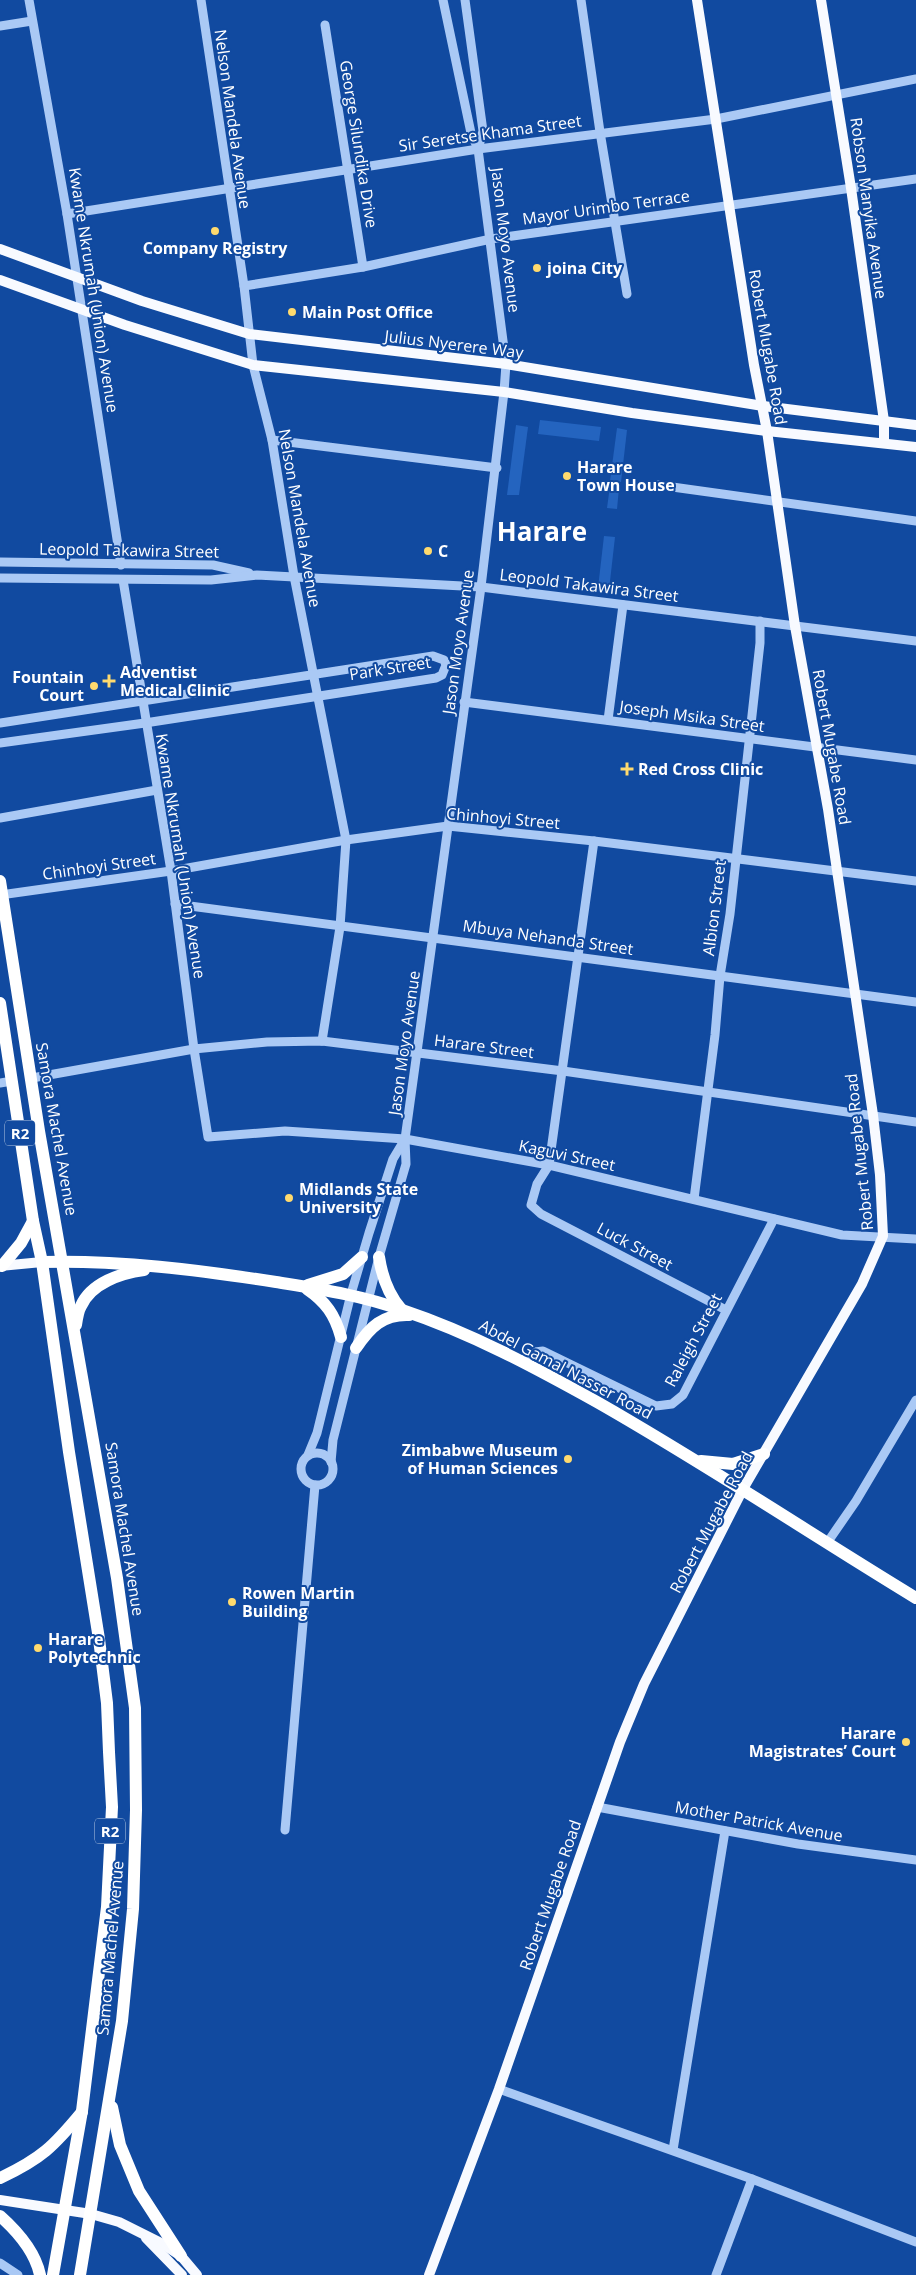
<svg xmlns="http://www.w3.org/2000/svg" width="916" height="2275" font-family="'Open Sans',sans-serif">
<rect width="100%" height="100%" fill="#114aa0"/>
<!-- green -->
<g fill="#2464bf">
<path d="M540,420L601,427L599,441L538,434Z"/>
<path d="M516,425L528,427L519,495H507Z"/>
<path d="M617,428L627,430L621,482L610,481Z"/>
<path d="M610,486L619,488L617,509L607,508Z"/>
<path d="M604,536L615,537L609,590L598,588Z"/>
</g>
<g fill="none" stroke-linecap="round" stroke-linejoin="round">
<!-- minor -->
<g stroke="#aac9f5" stroke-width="9">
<path d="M29,0L67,214L121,565"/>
<path d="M201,0L244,286L253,365L272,440L294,576L346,840L340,927L322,1041"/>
<path d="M465,0L483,131L478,149"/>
<path d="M581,0L600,132L627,294"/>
<path d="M325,25L363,267"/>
<path d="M0,26L32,21"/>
<path d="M67,214L478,149L716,119L916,79"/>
<path d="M244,286L363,267L491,239L916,179"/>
<path d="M272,440L497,468"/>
<path d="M658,485L916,521"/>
<path d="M0,562L213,565L249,573"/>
<path d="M0,578L211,580L257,575L481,587L916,641"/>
<path d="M123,580L171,871L194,1049L208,1137L285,1131L405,1139L549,1165L842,1235L916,1239"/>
<path d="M464,702L916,760"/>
<path d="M608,720L623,605"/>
<path d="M0,723L433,656L444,660L446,665L442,675L436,678L145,723L0,743"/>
<path d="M0,818L157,790"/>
<path d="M594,841L549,1165L537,1184L531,1205L541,1214L726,1310"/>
<path d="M0,895L171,871L346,840L448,826L594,841L916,881"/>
<path d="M175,904L916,1002"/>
<path d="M32,1078L194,1049L267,1042L322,1041L563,1071L916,1122"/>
<path d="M0,1083L12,1081"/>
<path d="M694,1199L715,1035L720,976L730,914L760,643V621"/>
<path d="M521,1361L535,1352L543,1351L656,1406L672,1404L683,1395L774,1219"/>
<circle cx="317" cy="1469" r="16"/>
<path d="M308,1455L317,1433L351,1294L369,1233L393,1159L405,1139"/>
<path d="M331,1462L333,1440L379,1257L406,1164L405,1139L481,587L504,392L506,364L478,149L471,133L443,0"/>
<path d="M827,1543L856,1501L916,1400"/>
<path d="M597,1807L798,1844L916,1860"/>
<path d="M285,1830L315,1485"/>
<path d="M499,2089L752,2179L916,2242"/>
<path d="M673,2150L725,1831"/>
<path d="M0,2263L18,2275"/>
<path d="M716,2275L752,2179"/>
</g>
<!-- major -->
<g stroke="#f8faff" stroke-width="10">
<path d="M821,0L851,188L884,421V443"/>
<path d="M0,249L142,301L249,334L506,364L763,406L916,425"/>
<path d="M0,280L125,325L253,365L504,392L632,413L767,431L916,447"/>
<path d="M0,1266L42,1262"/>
<path d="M0,2200L91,2214L119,2222L163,2244L181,2256L197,2275"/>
<path d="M146,2238L182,2275"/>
<path d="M429,2275L499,2089L620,1742L644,1684L743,1489L862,1284L883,1236L880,1175L873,1115L828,809L795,626L767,431L754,365L697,0"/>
</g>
<!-- highway -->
<g stroke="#fff" stroke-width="12">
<path d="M0,881L39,1131L117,1578L135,1708L136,1810L133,1909L122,2021L80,2275"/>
<path d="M0,1003L33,1221L42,1262L69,1452L99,1639L107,1703L109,1752L112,1807L107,1907L82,2111L53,2275"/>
<path d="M379,1257C382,1277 388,1294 401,1309"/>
<path d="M42,1262C120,1260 199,1270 276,1282C319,1289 361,1295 402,1310C471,1333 534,1367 597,1402C706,1464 809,1533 916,1598"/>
<path d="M2,1266L21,1243L33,1221"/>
<path d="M308,1285L343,1274L362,1257"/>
<path d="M307,1289C326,1302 335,1315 341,1337"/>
<path d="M76,1325C77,1318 78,1311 81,1306C91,1283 121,1273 144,1270"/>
<path d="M356,1348C370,1327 383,1314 409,1315"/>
<path d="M701,1461L733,1464L764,1454"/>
<path d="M112,2107L120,2145L139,2191L181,2256"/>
<path d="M0,2178C41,2159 54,2146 82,2112"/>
<path d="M0,2216C18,2232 35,2251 40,2275"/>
</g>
</g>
<!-- markers -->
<g fill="#ffda6e" stroke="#114aa0" stroke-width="2">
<circle cx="215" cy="231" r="5"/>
<circle cx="537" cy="268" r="5"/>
<circle cx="292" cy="312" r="5"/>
<circle cx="567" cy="476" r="5"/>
<circle cx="428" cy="551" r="5"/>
<path d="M106.5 673.5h5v5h5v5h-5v5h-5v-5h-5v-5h5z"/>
<circle cx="94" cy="686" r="5"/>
<path d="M624.5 761.5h5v5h5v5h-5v5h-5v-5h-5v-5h5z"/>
<circle cx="289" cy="1198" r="5"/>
<circle cx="568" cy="1459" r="5"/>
<circle cx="232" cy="1602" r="5"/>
<circle cx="38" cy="1648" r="5"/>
<circle cx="906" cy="1742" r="5"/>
</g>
<g text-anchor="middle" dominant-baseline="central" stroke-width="4" stroke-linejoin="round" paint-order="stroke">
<!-- shield labels -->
<g fill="#114aa0" stroke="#b8c9e2" stroke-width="1">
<rect x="5" y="1120.5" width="30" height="25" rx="4"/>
<rect x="95" y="1818.5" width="30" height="25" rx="4"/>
</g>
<g font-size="15" font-weight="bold" fill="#fff">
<text x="20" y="1133">R2</text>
<text x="110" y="1831">R2</text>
</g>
<!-- street labels -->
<g font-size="16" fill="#fff" stroke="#114aa0">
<text transform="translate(233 119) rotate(82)">Nelson Mandela Avenue</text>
<text transform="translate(490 133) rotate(-8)">Sir Seretse Khama Street</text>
<text transform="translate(359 144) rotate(81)">George Silundika Drive</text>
<text transform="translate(606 207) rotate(-8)">Mayor Urimbo Terrace</text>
<text transform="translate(869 208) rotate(82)">Robson Manyika Avenue</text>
<text transform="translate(506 240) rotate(83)">Jason Moyo Avenue</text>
<text transform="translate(94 290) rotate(81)">Kwame Nkrumah (Union) Avenue</text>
<text transform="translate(454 344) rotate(7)">Julius Nyerere Way</text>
<text transform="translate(768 347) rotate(80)">Robert Mugabe Road</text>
<text transform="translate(300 518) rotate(80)">Nelson Mandela Avenue</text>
<text transform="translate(129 550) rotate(1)">Leopold Takawira Street</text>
<text transform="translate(589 585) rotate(7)">Leopold Takawira Street</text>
<text transform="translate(458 642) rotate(-82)">Jason Moyo Avenue</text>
<text transform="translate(390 668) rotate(-9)">Park Street</text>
<text transform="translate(692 716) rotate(8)">Joseph Msika Street</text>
<text transform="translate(832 747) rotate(80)">Robert Mugabe Road</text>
<text transform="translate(503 818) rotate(5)">Chinhoyi Street</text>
<text transform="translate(181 856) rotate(81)">Kwame Nkrumah (Union) Avenue</text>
<text transform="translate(99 866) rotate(-8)">Chinhoyi Street</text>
<text transform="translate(714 908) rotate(-83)">Albion Street</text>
<text transform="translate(548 937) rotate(8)">Mbuya Nehanda Street</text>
<text transform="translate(404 1043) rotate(-82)">Jason Moyo Avenue</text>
<text transform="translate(484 1046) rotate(7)">Harare Street</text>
<text transform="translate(57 1129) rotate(80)">Samora Machel Avenue</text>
<text transform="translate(859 1152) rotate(-96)">Robert Mugabe Road</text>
<text transform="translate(567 1155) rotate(12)">Kaguvi Street</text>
<text transform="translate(635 1246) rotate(28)">Luck Street</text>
<text transform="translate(693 1340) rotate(-62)">Raleigh Street</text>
<text transform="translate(566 1369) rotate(28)">Abdel Gamal Nasser Road</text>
<text transform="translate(711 1522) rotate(-62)">Robert Mugabe Road</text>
<text transform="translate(125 1529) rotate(81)">Samora Machel Avenue</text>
<text transform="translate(759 1821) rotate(10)">Mother Patrick Avenue</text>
<text transform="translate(550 1895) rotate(-71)">Robert Mugabe Road</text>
<text transform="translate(110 1948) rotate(-85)">Samora Machel Avenue</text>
</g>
<!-- poi labels -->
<g font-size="16" font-weight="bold" fill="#fff" stroke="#114aa0" text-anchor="start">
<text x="215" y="248" text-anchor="middle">Company Registry</text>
<text x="547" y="268">joina City</text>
<text x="302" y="312">Main Post Office</text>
<text x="577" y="467">Harare<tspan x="577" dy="18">Town House</tspan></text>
<text x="438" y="551">C</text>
<text x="120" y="672">Adventist<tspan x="120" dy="18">Medical Clinic</tspan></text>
<text x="84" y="677" text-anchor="end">Fountain<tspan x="84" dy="18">Court</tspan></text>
<text x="638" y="769">Red Cross Clinic</text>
<text x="299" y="1189">Midlands State<tspan x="299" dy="18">University</tspan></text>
<text x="558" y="1450" text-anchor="end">Zimbabwe Museum<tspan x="558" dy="18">of Human Sciences</tspan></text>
<text x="242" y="1593">Rowen Martin<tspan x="242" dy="18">Building</tspan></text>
<text x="48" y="1639">Harare<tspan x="48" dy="18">Polytechnic</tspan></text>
<text x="896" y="1733" text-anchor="end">Harare<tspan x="896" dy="18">Magistrates’ Court</tspan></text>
</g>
<!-- town labels -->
<g font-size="26" font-weight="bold" fill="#fff" stroke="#114aa0">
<text x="542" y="531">Harare</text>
</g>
</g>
</svg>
